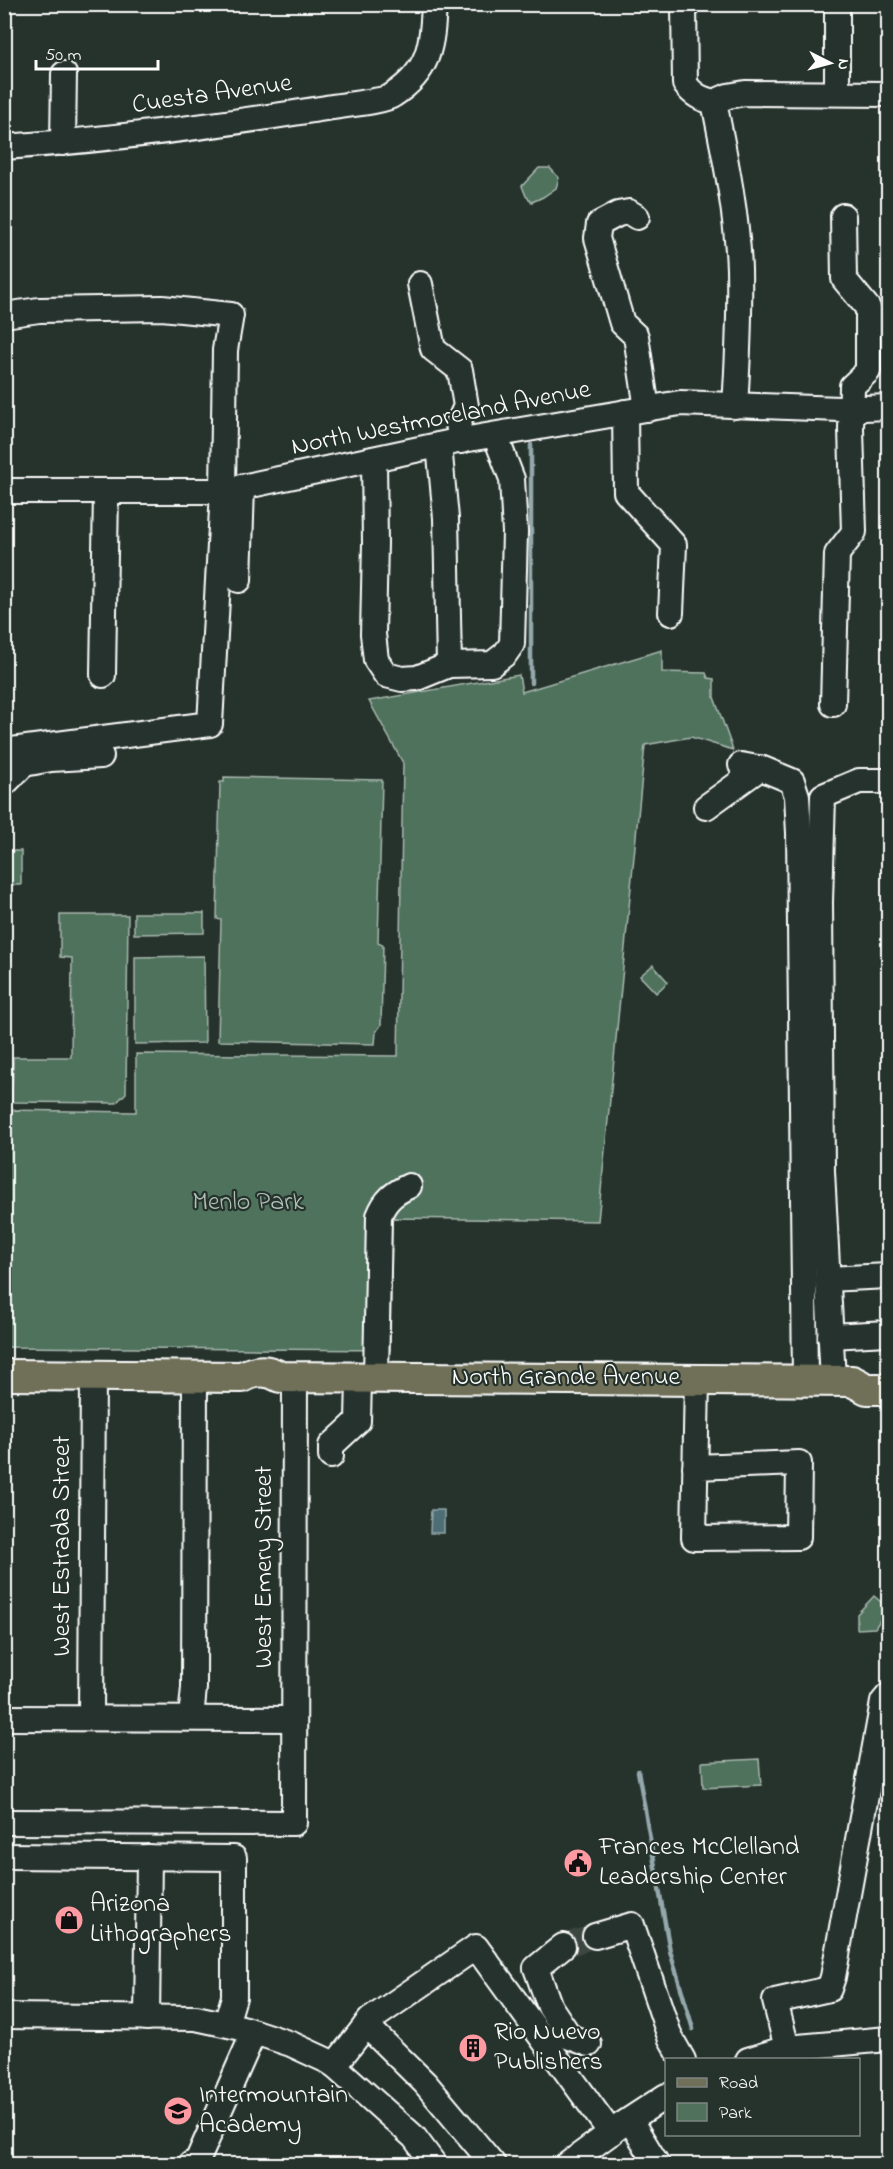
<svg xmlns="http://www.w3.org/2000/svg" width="893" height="2169" font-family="'Indie Flower',sans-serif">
<rect width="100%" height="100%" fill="#26332d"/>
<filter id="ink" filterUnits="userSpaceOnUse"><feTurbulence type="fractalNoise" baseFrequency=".0167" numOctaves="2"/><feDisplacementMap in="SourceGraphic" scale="12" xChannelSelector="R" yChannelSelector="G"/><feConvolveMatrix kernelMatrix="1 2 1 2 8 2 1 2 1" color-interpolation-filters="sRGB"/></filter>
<g filter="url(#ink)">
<!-- green -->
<g fill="#50725d" stroke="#a8b8ae" stroke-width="1.5">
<path d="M539,168H550L559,178L556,188L543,197L532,202L526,196L522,186Z"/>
<path d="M662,650V672L706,673L708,678L714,679V697L733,750L691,737L645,745L598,1221L392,1218L390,1350L5,1347V1110L136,1112V1054L398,1056L403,763L369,701L519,675L522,692Z"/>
<path d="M224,777L382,780L378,943L383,945L381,1025L376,1032L375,1044L218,1041L221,920L217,919L220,782H224Z"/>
<rect x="5" y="851" width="16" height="34"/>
<path d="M134,913H204V933L134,934Z"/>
<path d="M60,915H128L126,1093L116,1103L12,1102L13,1057H71L72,958L60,957Z"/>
<path d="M204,956L205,1043L135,1044V957Z"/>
<path d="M653,965L668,982L656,993L640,976Z"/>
<path d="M874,1596L888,1608L875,1628L857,1629V1614Z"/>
<path d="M759,1759L761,1785L703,1788L702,1762Z"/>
</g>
<!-- water -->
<path fill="#4e6e74" stroke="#95a8ac" stroke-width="1.5" d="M431,1510H444V1533H430Z"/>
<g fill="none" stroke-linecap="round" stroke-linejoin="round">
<!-- stream -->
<g stroke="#95a8ac" stroke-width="4.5">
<path d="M531,683V445"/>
<path d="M638,1771L670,1951L693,2029"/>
</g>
<!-- minor-tunnel -->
<path stroke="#3c4742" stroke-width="24" stroke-dasharray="24 12" stroke-linecap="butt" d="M563,1946L595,1936"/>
<!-- minor casing -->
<g stroke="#fff" stroke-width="28">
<g id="minor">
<path d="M684,4L685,84C693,95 701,99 714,102"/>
<path d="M837,93V4"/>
<path d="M714,102C725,157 737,213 739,269C740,315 738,360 735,406"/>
<path d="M714,102L728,96L745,93L888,94"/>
<path d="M63,143L64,74"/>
<path d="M4,147C113,140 220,125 326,108C340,105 384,102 393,95C430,71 432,45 434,4"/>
<path d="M637,217L629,212L618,214L599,224L597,238L622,323L636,336L647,409"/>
<path d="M420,284L433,349L460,370L466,406L458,424L461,441"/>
<path d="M4,315L39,310L162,308L231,315L225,350L223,491L210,724L4,751"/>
<path d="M625,412L626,492L674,545L671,613"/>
<path d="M439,445L446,518L449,665"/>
<path d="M374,459L375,543L373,634L376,660L386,675L402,679L417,678L449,665L492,664L505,654L512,644L515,532L512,479L495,435"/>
<path d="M4,491H223L457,441L680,403L840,409L888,407"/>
<path d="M239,580L242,487"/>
<path d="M103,675L106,492"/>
<path d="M833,704L837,554L854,532L851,429L852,386L868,371V308L844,279L843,216"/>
<path d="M741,765L763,769L792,781L797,796L799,833L805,1380"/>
<path d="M5,783L24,764L51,759L101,756"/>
<path d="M706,807L760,768"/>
<path d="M827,1279L888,1276"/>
<path d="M830,1336L888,1333"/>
<path d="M376,1377L379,1216C385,1200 394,1193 409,1186"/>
<path d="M833,1380L822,1171L820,902L823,796L859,781H888"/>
<path d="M331,1456V1446L358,1421L359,1378"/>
<path d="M695,1467L799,1463L798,1537L694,1538L697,1379"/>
<path d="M91,1717L93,1375"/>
<path d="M4,1718L293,1719"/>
<path d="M191,1718L194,1688L195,1377"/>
<path d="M4,1822L294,1823L295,1377"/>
<path d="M4,1856L234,1858V1997L226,2024"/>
<path d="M595,1936L632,1925L670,2037L683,2060"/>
<path d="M563,1946L536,1968L550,2007L570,2037L589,2044"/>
<path d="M4,2016L196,2018L242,2028L291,2044L330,2062L414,2137L434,2164"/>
<path d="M147,2018L149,1857"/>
<path d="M366,2025L425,2083L493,2164"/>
<path d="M787,2048L775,2001L829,1989L833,1977L883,1702L888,1696"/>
<path d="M748,2060L787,2048L888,2039"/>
<path d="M334,2066L370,2020L476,1947L611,2133"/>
<path d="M630,2120L657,2164"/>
<path d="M191,2164H196L254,2032"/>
<path d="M568,2164L620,2126L666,2096"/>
</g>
</g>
<!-- major casing -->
<g stroke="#fff" stroke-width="34">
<path id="major" d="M4,1375L242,1377C255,1370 268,1369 280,1377L852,1381L867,1389H888"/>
</g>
<!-- minor -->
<use href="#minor" stroke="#26332d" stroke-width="24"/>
<!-- major -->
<use href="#major" stroke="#706f59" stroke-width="30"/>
</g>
</g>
<!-- icons -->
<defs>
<g id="civic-disc" transform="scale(1.5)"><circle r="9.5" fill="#ff9aa2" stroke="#26332d"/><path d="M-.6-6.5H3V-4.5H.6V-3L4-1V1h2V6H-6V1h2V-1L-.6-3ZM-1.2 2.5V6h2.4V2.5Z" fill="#111"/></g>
<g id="shop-disc" transform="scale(1.5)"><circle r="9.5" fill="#ff9aa2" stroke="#26332d"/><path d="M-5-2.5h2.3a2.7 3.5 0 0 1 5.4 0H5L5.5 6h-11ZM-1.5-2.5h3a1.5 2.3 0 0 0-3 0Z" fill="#111"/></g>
<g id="building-disc" transform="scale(1.5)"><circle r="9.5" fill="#ff9aa2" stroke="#26332d"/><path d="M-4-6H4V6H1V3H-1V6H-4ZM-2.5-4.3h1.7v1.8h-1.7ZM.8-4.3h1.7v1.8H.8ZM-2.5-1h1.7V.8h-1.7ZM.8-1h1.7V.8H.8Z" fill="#111"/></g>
<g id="school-disc" transform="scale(1.5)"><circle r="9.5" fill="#ff9aa2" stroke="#26332d"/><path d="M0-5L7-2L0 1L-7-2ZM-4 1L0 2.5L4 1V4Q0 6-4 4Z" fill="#111"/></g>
</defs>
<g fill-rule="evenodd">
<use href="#civic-disc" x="578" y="1863"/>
<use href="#shop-disc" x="69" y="1920"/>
<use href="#building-disc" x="473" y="2048"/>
<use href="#school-disc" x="178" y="2111"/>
</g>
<g text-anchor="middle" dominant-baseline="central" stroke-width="4.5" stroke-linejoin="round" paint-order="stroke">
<!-- street labels -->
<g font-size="26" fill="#fff" stroke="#26332d">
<text transform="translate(212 95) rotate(-8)">Cuesta Avenue</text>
<text transform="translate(441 419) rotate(-11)">North Westmoreland Avenue</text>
<text x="566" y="1378">North Grande Avenue</text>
<text transform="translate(63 1546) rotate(-90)">West Estrada Street</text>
<text transform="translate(265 1567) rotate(-90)">West Emery Street</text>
</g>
<!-- park labels -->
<g font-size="26" fill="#b0c0b6" stroke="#26332d">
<text x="248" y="1203">Menlo Park</text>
</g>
<!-- poi labels -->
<g font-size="26" fill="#fff" stroke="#26332d" text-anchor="start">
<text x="599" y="1848">Frances McClelland<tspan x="599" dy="30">Leadership Center</tspan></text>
<text x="90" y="1905">Arizona<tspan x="90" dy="30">Lithographers</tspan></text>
<text x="494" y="2033">Rio Nuevo<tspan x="494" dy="30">Publishers</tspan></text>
<text x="199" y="2096">Intermountain<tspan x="199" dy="30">Academy</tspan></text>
</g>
</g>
<!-- margin -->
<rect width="893" height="2169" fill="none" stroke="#26332d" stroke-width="24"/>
<rect x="12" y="12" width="869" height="2145" fill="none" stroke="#fff" stroke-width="2" filter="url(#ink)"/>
<!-- legend -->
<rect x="665" y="2058" width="195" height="78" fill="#26332d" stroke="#7d8581" stroke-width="1.5"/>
<rect x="677" y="2078" width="30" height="9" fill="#706f59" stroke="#7d8581" stroke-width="1.5"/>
<text x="719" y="2088" font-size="18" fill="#ffffff">Road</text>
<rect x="677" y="2103" width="30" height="18" fill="#50725d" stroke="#7d8581" stroke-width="1.5"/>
<text x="719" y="2118" font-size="18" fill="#ffffff">Park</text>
<!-- north arrow -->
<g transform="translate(830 63) rotate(96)" stroke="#26332d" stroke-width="4.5" paint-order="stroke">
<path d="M0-4.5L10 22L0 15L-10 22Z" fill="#ffffff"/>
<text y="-9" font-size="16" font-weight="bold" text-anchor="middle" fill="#ffffff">N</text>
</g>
<!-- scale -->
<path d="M36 60v9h122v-9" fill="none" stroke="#ffffff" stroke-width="3"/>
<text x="45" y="60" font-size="18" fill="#ffffff" stroke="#26332d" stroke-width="4.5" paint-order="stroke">50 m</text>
</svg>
